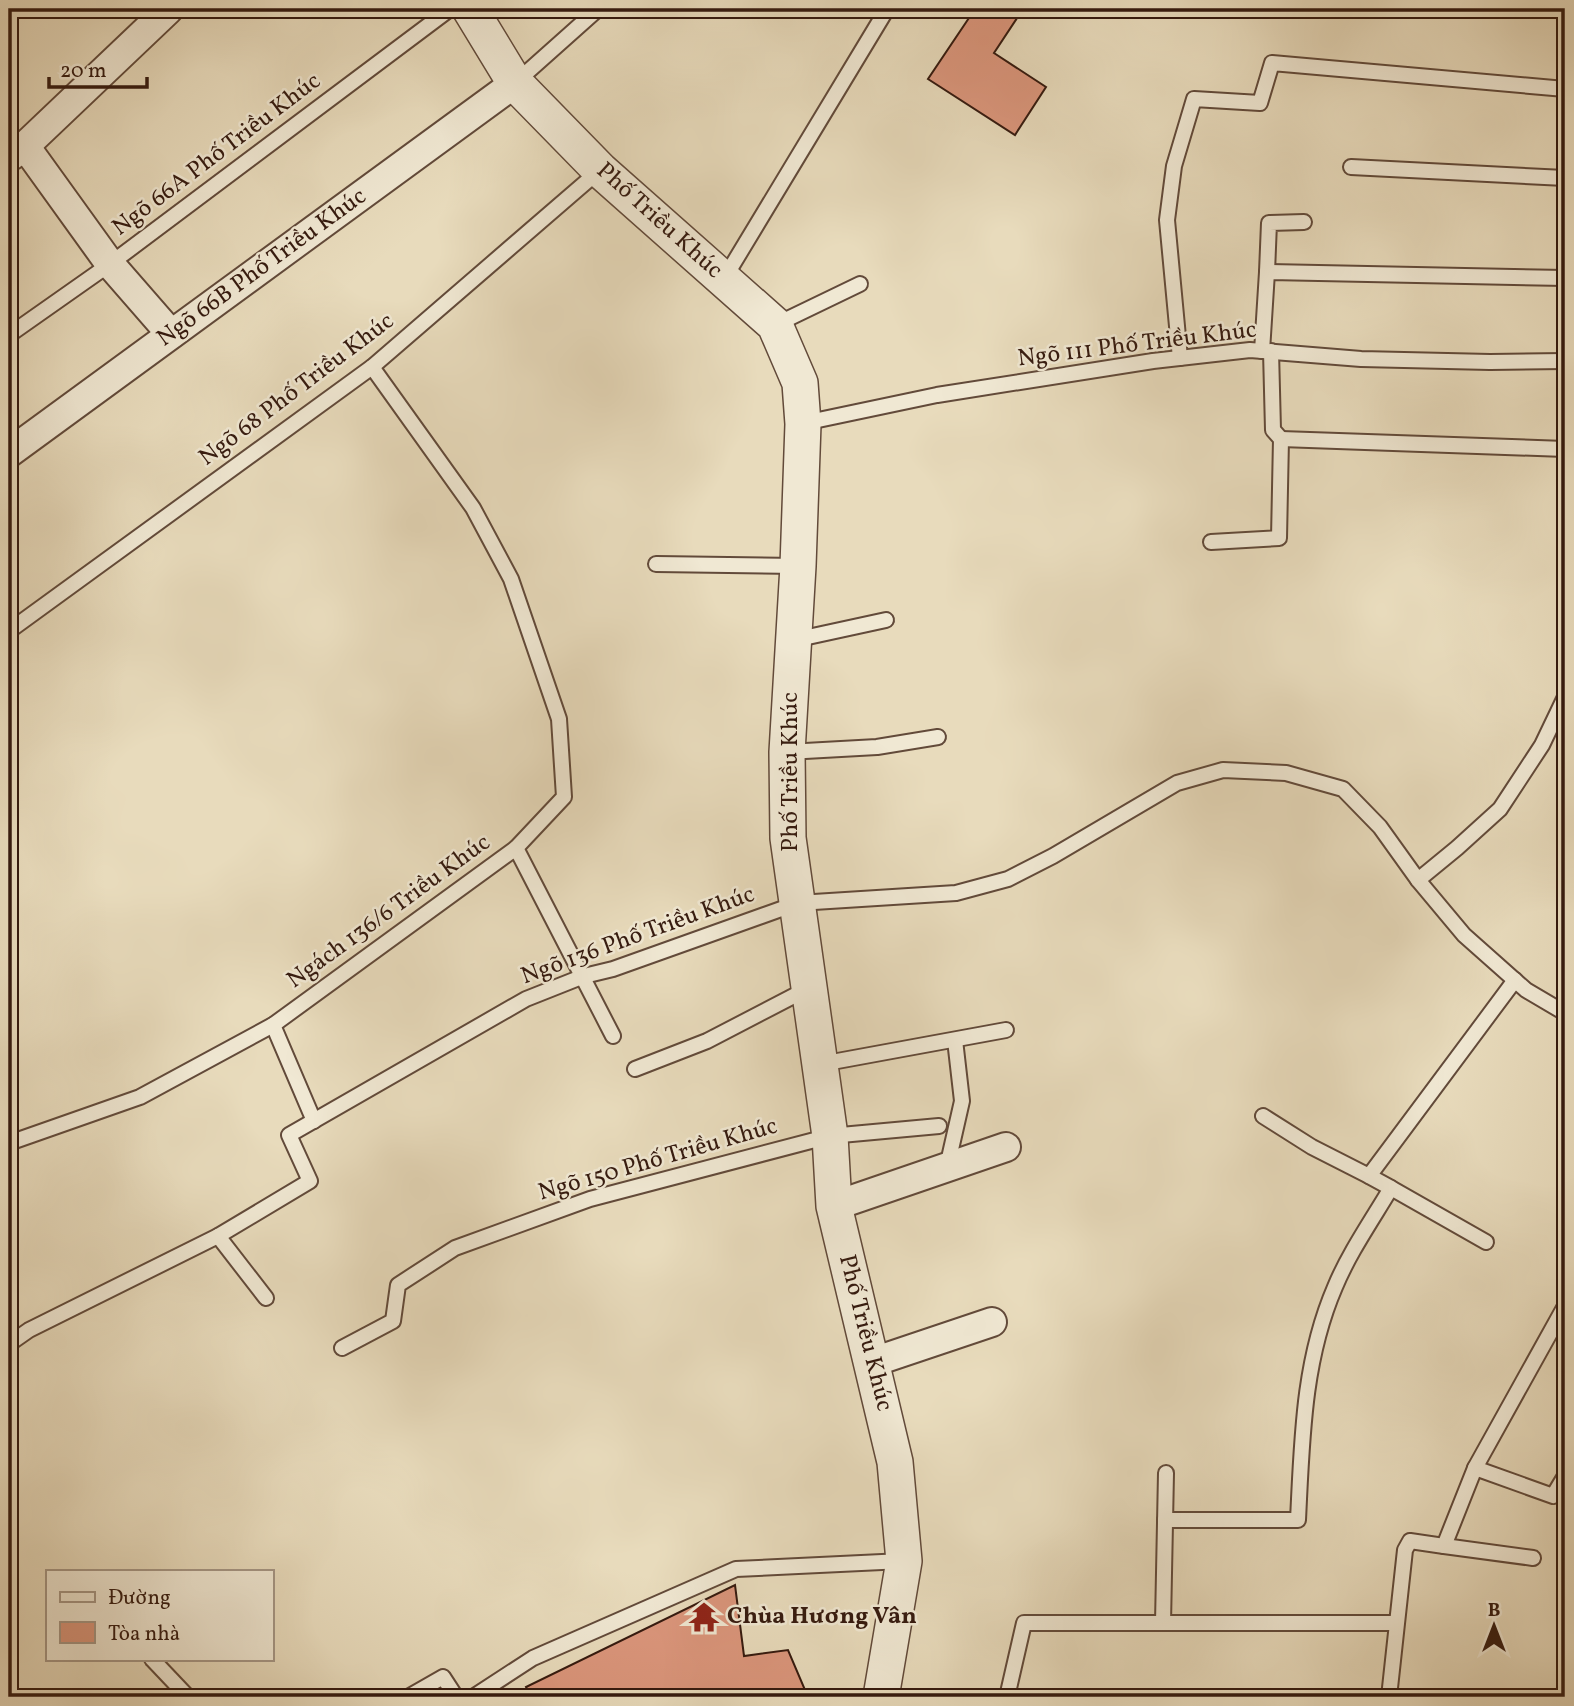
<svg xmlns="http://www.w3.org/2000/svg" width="1574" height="1706" font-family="Vollkorn,serif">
<rect width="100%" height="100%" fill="#e8dbbc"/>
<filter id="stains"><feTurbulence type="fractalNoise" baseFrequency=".00286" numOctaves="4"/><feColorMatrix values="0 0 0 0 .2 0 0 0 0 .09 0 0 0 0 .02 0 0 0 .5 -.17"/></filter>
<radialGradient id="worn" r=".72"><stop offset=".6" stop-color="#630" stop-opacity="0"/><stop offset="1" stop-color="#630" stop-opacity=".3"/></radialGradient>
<!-- building -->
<g fill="#db967c" stroke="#351a0f" stroke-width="2">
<path d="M975,9H1023L994,53L1046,87L1015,135L928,79Z"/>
<path d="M735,1585L744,1656L788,1650L808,1697H531L526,1687Z"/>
</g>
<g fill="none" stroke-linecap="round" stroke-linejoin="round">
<!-- service casing -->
<g stroke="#624a3a" stroke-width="18">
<g id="service">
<path d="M515,83L598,9"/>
<path d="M1351,167L1565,178"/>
<path d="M1267,272L1269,223L1304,222"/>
<path d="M724,279L887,9"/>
<path d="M775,325L860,284"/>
<path d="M9,335L110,264L450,9"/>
<path d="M1262,351L1267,272L1565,278"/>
<path d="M1180,358L1167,220L1174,166L1194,99L1260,103L1272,63L1565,89"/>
<path d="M372,367L473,508L511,579L559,719L564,797L516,848"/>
<path d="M804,423L937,395L1153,361L1250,350L1361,359L1490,362L1565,361"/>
<path d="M1281,439L1565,449"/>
<path d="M1211,542L1279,538L1281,439L1273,430L1271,351"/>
<path d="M656,564L797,566"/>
<path d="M9,631L372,367L600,170"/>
<path d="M794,640L886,620"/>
<path d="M787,752L877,747L938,737"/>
<path d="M1418,880L1457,848L1500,809L1542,745L1565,697"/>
<path d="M273,1025L314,1121"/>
<path d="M821,1064L1006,1030"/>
<path d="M635,1069L707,1041L809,988"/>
<path d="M1263,1116L1312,1147L1369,1176"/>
<path d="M9,1143L140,1097L273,1025L516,848L613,1036"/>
<path d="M947,1167L962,1101L955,1040"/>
<path d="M1391,1188L1486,1242"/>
<path d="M218,1236L266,1298"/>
<path d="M9,1344L29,1330L218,1236L310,1181L289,1135L526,999L584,976L613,969L798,903L956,893L1008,879L1053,856L1177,783L1223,770L1286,773L1343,789L1380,827L1418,880L1464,935L1526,990L1565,1013"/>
<path d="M342,1348L393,1321L398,1285L455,1248L590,1199L830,1136L939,1126"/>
<path d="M1475,1468L1553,1496L1565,1476"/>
<path d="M1165,1520H1298C1302,1440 1303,1361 1335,1287C1349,1253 1372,1220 1391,1188L1369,1176L1515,980"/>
<path d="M1444,1546L1533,1558"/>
<path d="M1163,1623L1166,1473"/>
<path d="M152,1659L188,1697"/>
<path d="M408,1697L443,1677L456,1697"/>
<path d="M473,1697L533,1658L736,1569L903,1561"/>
<path d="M1007,1697L1024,1623H1396"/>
<path d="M1389,1697L1405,1550L1410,1541L1444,1546L1475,1468L1565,1306"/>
</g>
</g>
<!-- minor casing -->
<g stroke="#624a3a" stroke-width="32">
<g id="minor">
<path d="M25,146L110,264L171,334"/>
<path d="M11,156L25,146L168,10"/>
<path d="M9,453L515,83"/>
<path d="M834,1206L1006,1147"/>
<path d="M873,1362L992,1322"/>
</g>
</g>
<!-- tertiary casing -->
<g stroke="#624a3a" stroke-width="38">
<path id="tertiary" d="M470,9L515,83L600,170L775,325L800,383L803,424L798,566L787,752L788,838L830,1136L834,1206L895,1462L904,1561L881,1697"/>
</g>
<!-- service -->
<use href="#service" stroke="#f0e8d3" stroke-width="14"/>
<!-- minor -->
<use href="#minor" stroke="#f0e8d3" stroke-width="28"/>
<!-- tertiary -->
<use href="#tertiary" stroke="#f0e8d3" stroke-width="35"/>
</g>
<!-- icons -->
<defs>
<g id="temple-bare" transform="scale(2.415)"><path d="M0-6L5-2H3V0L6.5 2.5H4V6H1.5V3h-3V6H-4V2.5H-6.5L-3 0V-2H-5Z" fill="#8f2418" stroke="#f0e8d3" stroke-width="2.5" paint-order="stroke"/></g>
</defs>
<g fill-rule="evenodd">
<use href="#temple-bare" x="704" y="1617"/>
</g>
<g text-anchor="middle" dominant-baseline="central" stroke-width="5" stroke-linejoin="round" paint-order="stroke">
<!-- street labels -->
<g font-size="24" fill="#351a0f" stroke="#f0e8d3">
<text transform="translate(217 155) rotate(-37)">Ngõ 66A Phố Triều Khúc</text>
<text transform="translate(659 221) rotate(42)">Phố Triều Khúc</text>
<text transform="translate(262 268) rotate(-36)">Ngõ 66B Phố Triều Khúc</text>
<text transform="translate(1137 345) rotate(-7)">Ngõ 111 Phố Triều Khúc</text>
<text transform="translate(297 390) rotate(-37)">Ngõ 68 Phố Triều Khúc</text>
<text transform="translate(791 772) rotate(-90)">Phố Triều Khúc</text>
<text transform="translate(389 912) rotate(-36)">Ngách 136/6 Triều Khúc</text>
<text transform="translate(638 936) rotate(-20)">Ngõ 136 Phố Triều Khúc</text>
<text transform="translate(658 1160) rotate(-16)">Ngõ 150 Phố Triều Khúc</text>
<text transform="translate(865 1333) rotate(76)">Phố Triều Khúc</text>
</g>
<!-- poi labels -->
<g font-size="24" font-weight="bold" fill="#351a0f" stroke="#f0e8d3" text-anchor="start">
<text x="727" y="1617">Chùa Hương Vân</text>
</g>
</g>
<!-- margin -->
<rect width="1574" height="1706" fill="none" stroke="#e8dbbc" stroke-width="35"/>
<rect x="10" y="10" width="1553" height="1685" fill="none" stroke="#351a0f" stroke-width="3.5"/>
<rect x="18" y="18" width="1539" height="1671" fill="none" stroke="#351a0f" stroke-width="2"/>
<!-- legend -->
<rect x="46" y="1570" width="228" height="91" fill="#f0e8d3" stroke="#a59685" stroke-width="2"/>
<rect x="60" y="1592" width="35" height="10" fill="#f0e8d3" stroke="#a59685" stroke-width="2"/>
<text x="108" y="1604" font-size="21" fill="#351a0f">Đường</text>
<rect x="60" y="1622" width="35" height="21" fill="#db967c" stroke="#a59685" stroke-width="2"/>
<text x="108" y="1640" font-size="21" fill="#351a0f">Tòa nhà</text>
<!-- north arrow -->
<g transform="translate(1494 1626)" stroke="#f0e8d3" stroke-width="5" paint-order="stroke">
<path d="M0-5L12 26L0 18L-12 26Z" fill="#351a0f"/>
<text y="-10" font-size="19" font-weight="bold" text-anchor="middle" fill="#351a0f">B</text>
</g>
<!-- scale -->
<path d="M49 77v10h98v-10" fill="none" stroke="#351a0f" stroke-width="3.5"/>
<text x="60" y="77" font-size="21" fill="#351a0f" stroke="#f0e8d3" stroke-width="5" paint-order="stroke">20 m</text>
<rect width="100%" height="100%" filter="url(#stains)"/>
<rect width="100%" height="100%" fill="url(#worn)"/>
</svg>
